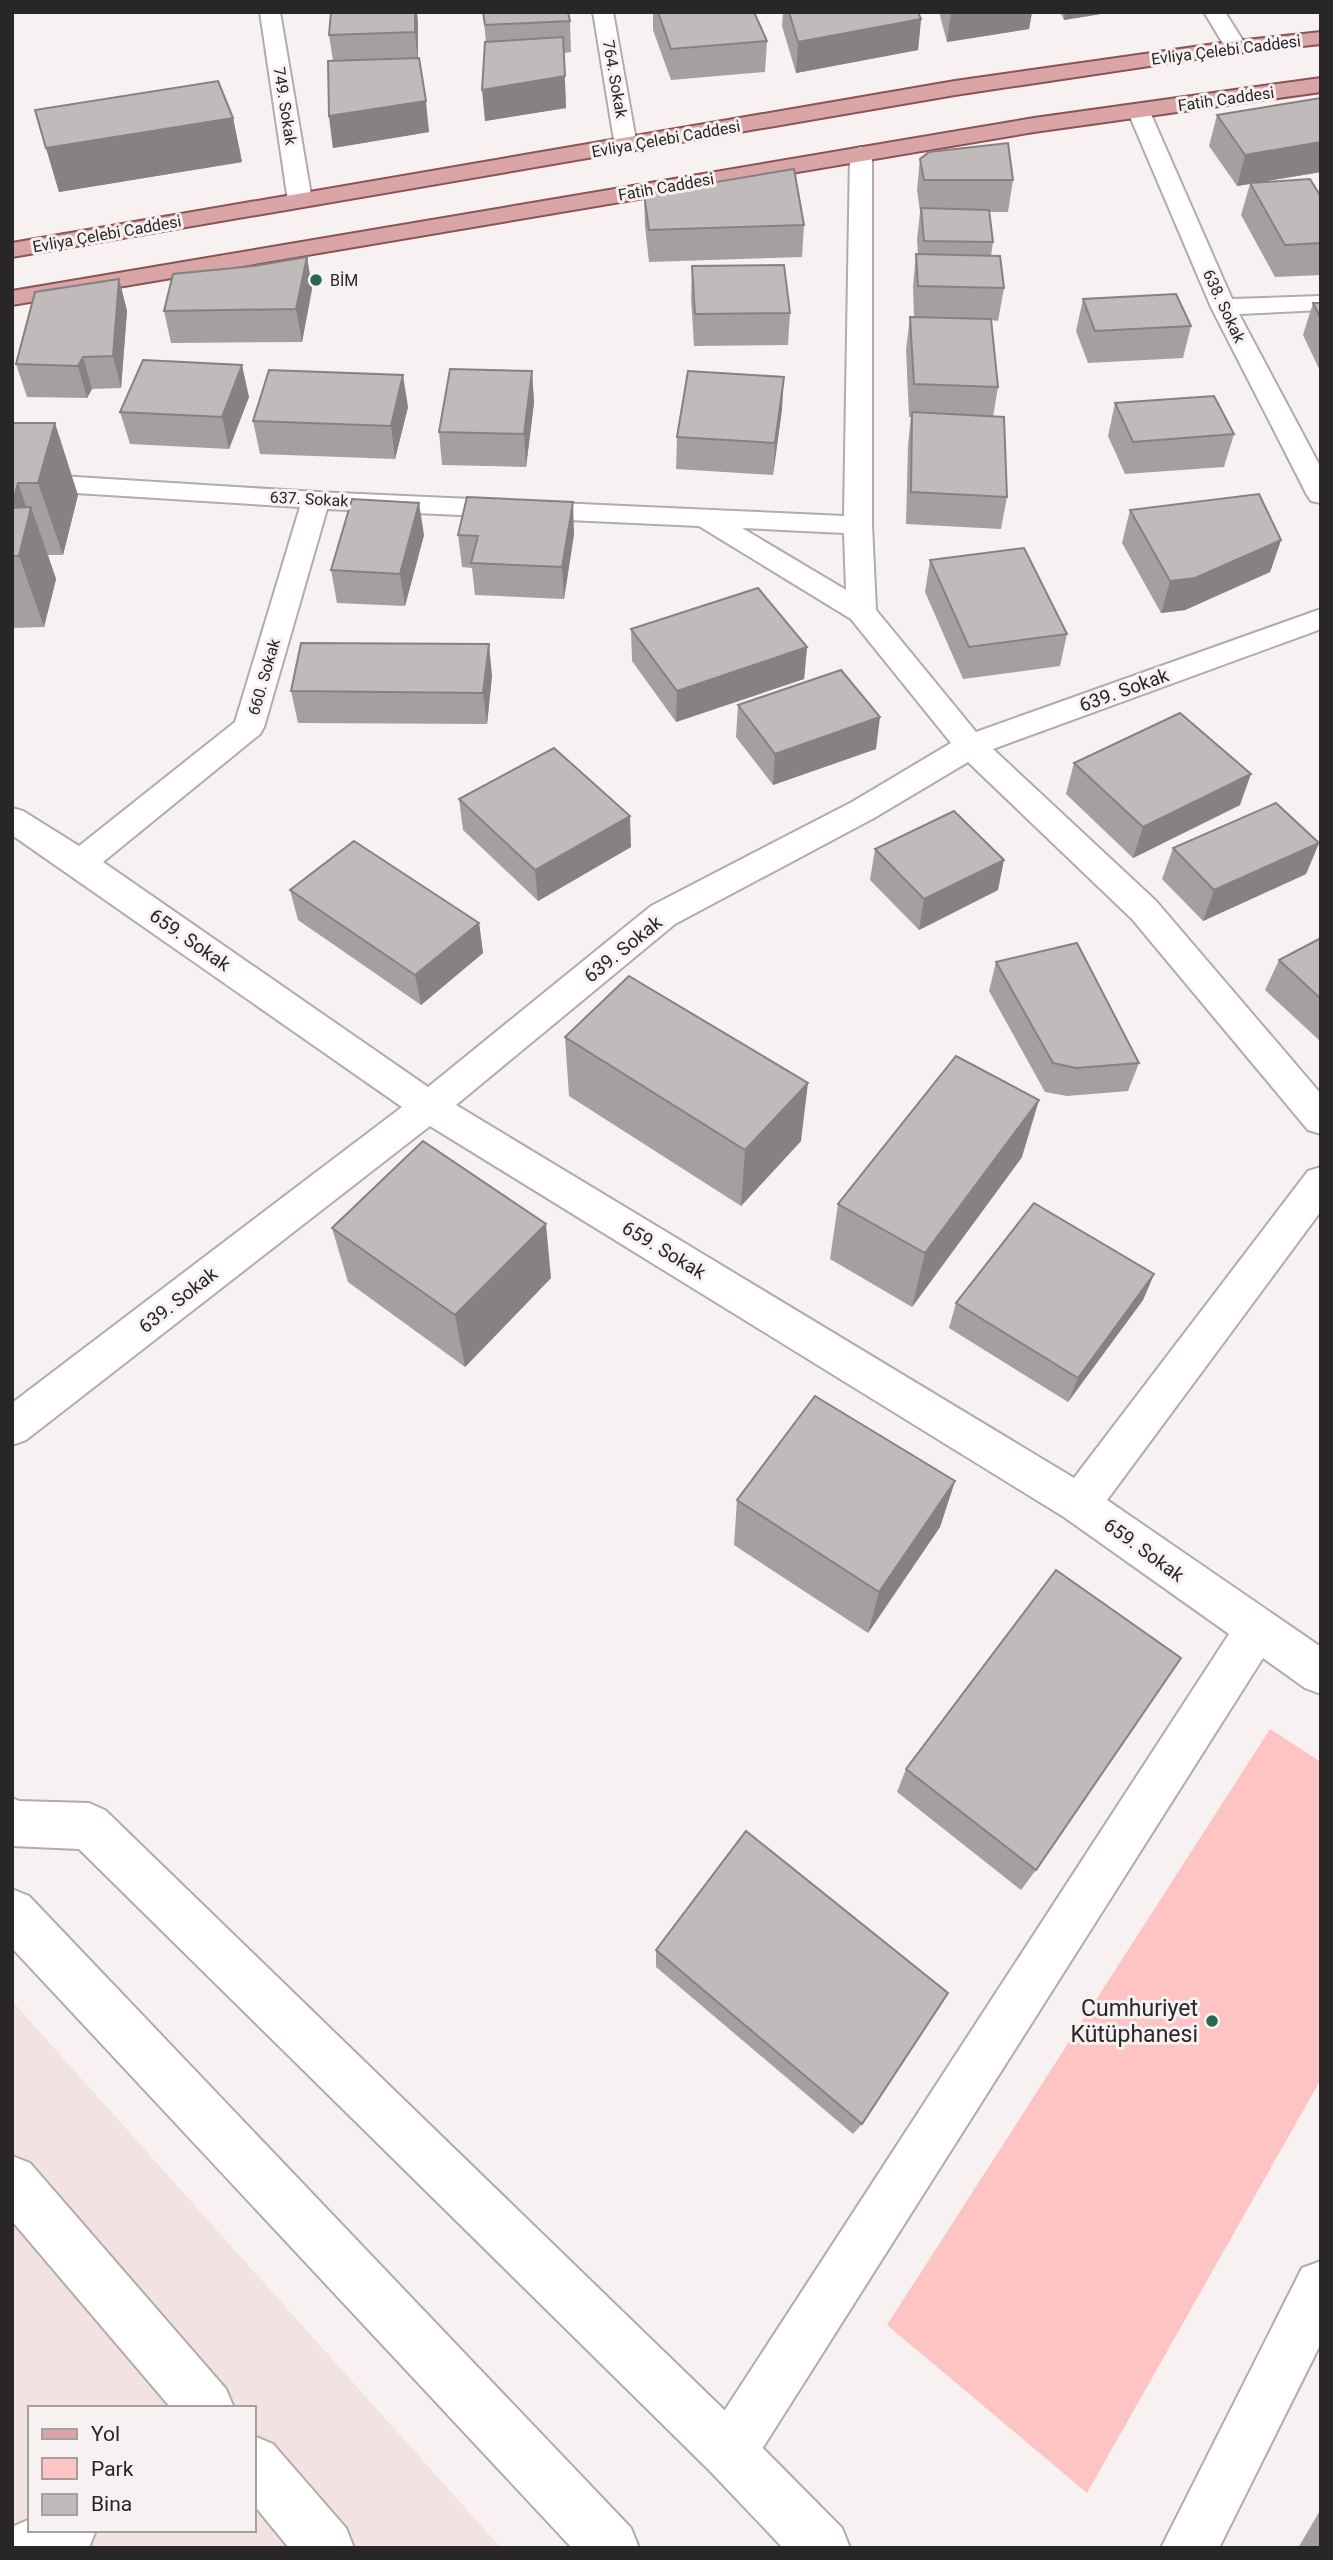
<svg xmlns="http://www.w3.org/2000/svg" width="1333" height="2560" font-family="Roboto,sans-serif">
<rect width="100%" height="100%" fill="#f7f1f1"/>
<!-- built -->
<path fill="#f2e2e2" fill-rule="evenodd" d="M12,2001L501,2548H12ZM30,2408H254V2530H30Z"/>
<!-- green -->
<path fill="#fec4c4" d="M1270,1729L1321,1762V2079L1087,2493L887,2325Z"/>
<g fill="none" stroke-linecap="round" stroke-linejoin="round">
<!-- street casing -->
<g stroke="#b1abab" stroke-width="4">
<g id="street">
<path d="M260,12H280L312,201L308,206H292L288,201Z"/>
<path d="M593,12H613L637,146L634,151H618L615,146Z"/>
<path d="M1204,12H1225L1247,47L1244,52H1228Z"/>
<path d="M1139,105L1147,107L1150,112L1232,299L1321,296V310L1239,314L1321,468V503L1311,501L1307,495L1211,307L1128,112L1131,107Z"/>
<path d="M861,147L869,149L872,154V525L876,610L976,732L1321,609V629L993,749L1156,901L1321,1094V1134L1308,1130L1132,919L968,762L874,818L675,924L456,1105L1074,1478L1308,1171L1321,1167V1211L1107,1500L1321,1647V1694L1305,1688L1263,1658L748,2471L729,2479L710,2471L702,2452L710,2433L1229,1634L1064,1517L430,1126L26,1440L12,1445V1403L402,1107L12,835V808L23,811L79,846L235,722L300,507L12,489V473L316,492L844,516L850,154L853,149ZM327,509L699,526L851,619L951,743L852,802L651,906L428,1087L103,862L260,734L264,727ZM742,528L844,533L846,590Z"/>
<path d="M12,2156L30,2163L226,2389L234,2408H171L12,2221Z"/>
<path d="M1321,2261V2343L1219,2548H1161L1302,2268Z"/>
<path d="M254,2436L273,2444L346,2528L354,2548H289L254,2505Z"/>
<path d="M30,2519V2530H96L89,2548H12V2527Z"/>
</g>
</g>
<!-- secondary casing -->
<g stroke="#b1abab" stroke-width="4">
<g id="secondary">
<path d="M12,1798L19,1801L89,1803L105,1810L748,2433L842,2528L850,2548H783L710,2471L79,1849L12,1846Z"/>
<path d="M12,1889L29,1896L631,2528L639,2548H572L12,1948Z"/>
</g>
</g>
<!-- primary casing -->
<g stroke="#8c5254" stroke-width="4">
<g id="primary">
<path d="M1321,32V44L1236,53L955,95L12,257V243L955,81L1236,41Z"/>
<path d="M1321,78V92L1034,132L12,305V291L1034,118Z"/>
</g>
</g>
<!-- street -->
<use href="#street" fill="#fff" fill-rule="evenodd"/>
<!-- secondary -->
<use href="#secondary" fill="#fff" fill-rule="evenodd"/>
<!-- primary -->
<use href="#primary" fill="#daa5a7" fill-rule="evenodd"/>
</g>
<!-- wall -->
<g fill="#a5a0a0">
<path d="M331,12H417L418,25V58L429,132L333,148L329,116L333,61L329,35Z"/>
<path d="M483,12L570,21L571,52L564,53L566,108L485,121L486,42Z"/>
<path d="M653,12H754L767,41L765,72L671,80L653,30Z"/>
<path d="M783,12H918L921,19L918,50L796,73L782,26Z"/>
<path d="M939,12H1032L1029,29L947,42Z"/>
<path d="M1060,12H1113L1064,20Z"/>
<path d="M35,110L233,118L242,162L59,192Z"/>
<path d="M1217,115L1321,172L1261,182L1321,197V275L1275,277L1241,215L1250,184L1237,186L1209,146Z"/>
<path d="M920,159L1013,180L1008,212H989L993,242L991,256L1004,288L998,321L991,320L998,387L993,417L1007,497L1001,529L906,524L908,445L911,417H909L906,349L910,317H914L913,286L916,254H918L917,240L920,212L917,190Z"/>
<path d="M644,194L804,225L802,257L649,262L645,226Z"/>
<path d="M307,257L312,289L302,342L171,343L164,311L254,266Z"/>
<path d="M692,266L790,313L788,345L694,346L691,298Z"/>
<path d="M119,279L127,311L121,388L92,389L87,398L27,397L16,364Z"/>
<path d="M1083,299L1191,326L1183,358L1088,363L1076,331Z"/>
<path d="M1313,303H1321V373L1303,335Z"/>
<path d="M532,371L534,403L526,467L442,465L439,432Z"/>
<path d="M249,397L229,449L130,444L120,412Z"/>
<path d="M1115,403L1234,434L1224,467L1125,474L1108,436Z"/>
<path d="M408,407L395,459L260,454L253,421Z"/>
<path d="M782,409L773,475L676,469L677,437Z"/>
<path d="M12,423L78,495L63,555H48L56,579L44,627L12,628Z"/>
<path d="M1130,510L1281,540L1270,572L1185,610L1161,613L1122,543Z"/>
<path d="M574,534L564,599L475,595L472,568L462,567L458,535Z"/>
<path d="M424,535L405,606L337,603L331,570Z"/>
<path d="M930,560L1067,634L1060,666L963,679L925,592Z"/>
<path d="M631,629L807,647L804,679L676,722L632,661Z"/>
<path d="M492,676L487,724L298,723L291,691Z"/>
<path d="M738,705L876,749L773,785L736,737Z"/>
<path d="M1074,763L1240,805L1133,858L1066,794Z"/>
<path d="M459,799L631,847L538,901L463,830Z"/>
<path d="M1319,843L1306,874L1203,921L1162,879L1173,848Z"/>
<path d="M875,849L998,890L919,930L870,880Z"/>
<path d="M290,890L479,923L483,953L421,1005L298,920Z"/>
<path d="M1321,938V1042L1265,990L1279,960Z"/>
<path d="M996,962L1139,1063L1128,1091L1067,1096L1045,1092L989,991Z"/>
<path d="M565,1037L801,1141L741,1206L569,1096Z"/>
<path d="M1022,1157L912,1307L830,1259L838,1204Z"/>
<path d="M332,1228L551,1278L465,1367L348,1282Z"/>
<path d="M1154,1274L1143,1300L1068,1402L949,1328L956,1303Z"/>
<path d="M955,1481L940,1527L868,1633L734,1545L737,1500Z"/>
<path d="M906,1769L1036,1870L1021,1890L897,1792Z"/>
<path d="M656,1950L862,2124L853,2134L656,1967Z"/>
<path d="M1321,2509V2548H1298Z"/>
</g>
<!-- shaded-wall -->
<g fill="#868282">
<path d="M415,12H417L418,25V63L415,32Z"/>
<path d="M951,12H1032L1029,29L947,42Z"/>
<path d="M1065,12H1113L1064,20Z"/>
<path d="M921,19L918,50L796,73L798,42Z"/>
<path d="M563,37L566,108L485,121L482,90Z"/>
<path d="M426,101L429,132L333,148L329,116Z"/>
<path d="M233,118L242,162L59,192L46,148Z"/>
<path d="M1321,142V172L1237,186L1245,155Z"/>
<path d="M307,257L312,289L302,342L296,309Z"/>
<path d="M119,279L127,311L121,388L113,356Z"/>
<path d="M83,357L92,389L87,398L78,366Z"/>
<path d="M242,365L249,397L229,449L222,417Z"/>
<path d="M532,371L534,403L526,467L524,434Z"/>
<path d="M403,375L408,407L395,459L391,426Z"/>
<path d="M784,377L782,409L773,475L775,443Z"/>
<path d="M55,423L78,495L63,555L38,483Z"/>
<path d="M18,483L29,515L31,507L56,579L44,627L19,556L12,510V504Z"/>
<path d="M573,502L574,534L564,599L562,567Z"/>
<path d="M419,503L424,535L405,606L400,574Z"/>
<path d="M1281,540L1270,572L1185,610L1161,613L1170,581Z"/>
<path d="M489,644L492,676L487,724L483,693Z"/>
<path d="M807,647L804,679L676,722L677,691Z"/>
<path d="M880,717L876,749L773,785L775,754Z"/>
<path d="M1251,774L1240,805L1133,858L1143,827Z"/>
<path d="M630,816L631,847L538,901L535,870Z"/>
<path d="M1319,843L1306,874L1203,921L1214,890Z"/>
<path d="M1004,860L998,890L919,930L924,899Z"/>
<path d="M479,923L483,953L421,1005L415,975Z"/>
<path d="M808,1083L801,1141L741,1206L745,1150Z"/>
<path d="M1039,1100L1022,1157L912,1307L925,1253Z"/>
<path d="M546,1224L551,1278L465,1367L455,1315Z"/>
<path d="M1154,1274L1143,1300L1068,1402L1078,1378Z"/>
<path d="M955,1481L940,1527L868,1633L879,1592Z"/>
</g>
<!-- building -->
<g fill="#c0baba" stroke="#868282" stroke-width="2">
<path d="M331,12H415V32L329,35Z"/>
<path d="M483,12H568L570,21L485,25Z"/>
<path d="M658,12H754L767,41L671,49Z"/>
<path d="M789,12H918L921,19L798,42Z"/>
<path d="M563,37L565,76L482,90L485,42Z"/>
<path d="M419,58L426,101L329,116L328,61Z"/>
<path d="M218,81L233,118L46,148L35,110Z"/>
<path d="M1321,98V142L1245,155L1217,115Z"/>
<path d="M1008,143L1013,180H924L920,159L929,152Z"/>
<path d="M794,169L804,225L649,230L644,194Z"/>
<path d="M1310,179L1321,197V243L1285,245L1250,183Z"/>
<path d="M921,208L989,210L993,242L924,241Z"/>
<path d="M916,254L1000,256L1004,288L918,286Z"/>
<path d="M307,257L296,309L164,311L173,274L254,266Z"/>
<path d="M784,265L790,313L695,314L692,266Z"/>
<path d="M119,279L113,356L83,357L78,366L16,364L35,292Z"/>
<path d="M1176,294L1191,326L1095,331L1083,299Z"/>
<path d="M1313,303H1321V319Z"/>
<path d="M910,317L991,319L998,387L914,384Z"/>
<path d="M143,360L242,365L222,417L120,412Z"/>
<path d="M450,369L532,371L524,434L439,432Z"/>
<path d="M269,370L403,375L391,426L253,421Z"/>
<path d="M688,371L784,377L775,443L677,437Z"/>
<path d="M1214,396L1234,434L1133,442L1115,403Z"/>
<path d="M912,412L1004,417L1007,497L911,492Z"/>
<path d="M12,423H55L38,483H18L12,504Z"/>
<path d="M1259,494L1281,540L1195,578L1170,581L1130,510Z"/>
<path d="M467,497L573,502L562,567L471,563L478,536L458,535Z"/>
<path d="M352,499L419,503L400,574L331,570Z"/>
<path d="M31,507L19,556H12V508Z"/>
<path d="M1024,548L1067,634L969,647L930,560Z"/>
<path d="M758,588L807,647L677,691L631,629Z"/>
<path d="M301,643L489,644L483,693L291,691Z"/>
<path d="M841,670L880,717L775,754L738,705Z"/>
<path d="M1180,713L1251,774L1143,827L1074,763Z"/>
<path d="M554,748L630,816L535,870L459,799Z"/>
<path d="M1276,803L1319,843L1214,890L1173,848Z"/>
<path d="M954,811L1004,860L924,899L875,849Z"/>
<path d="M354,841L479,923L415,975L290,890Z"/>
<path d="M1321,938V999L1279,960Z"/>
<path d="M1077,943L1139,1063L1076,1068L1053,1063L996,962Z"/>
<path d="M629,976L808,1083L745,1150L565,1037Z"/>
<path d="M956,1056L1039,1100L925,1253L838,1204Z"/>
<path d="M423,1141L546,1224L455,1315L332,1228Z"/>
<path d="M1034,1203L1154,1274L1078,1378L956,1303Z"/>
<path d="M815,1396L955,1481L879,1592L737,1500Z"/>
<path d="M1056,1570L1181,1658L1036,1870L906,1769Z"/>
<path d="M746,1831L948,1993L862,2124L656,1950Z"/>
</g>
<!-- markers -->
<g fill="#2a6652" stroke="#f7f1f1" stroke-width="2.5">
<circle cx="316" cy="280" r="7"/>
<circle cx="1212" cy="2021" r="7"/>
</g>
<g text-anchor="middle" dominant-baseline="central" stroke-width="6" stroke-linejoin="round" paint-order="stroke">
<!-- far-street labels -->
<g font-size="16" fill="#282626" stroke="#f7f1f1">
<text transform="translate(1226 50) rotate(-7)">Evliya Çelebi Caddesi</text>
<text transform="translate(615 79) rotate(80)">764. Sokak</text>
<text transform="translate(1226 99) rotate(-8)">Fatih Caddesi</text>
<text transform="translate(285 106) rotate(81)">749. Sokak</text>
<text transform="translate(666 139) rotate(-10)">Evliya Çelebi Caddesi</text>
<text transform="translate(666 187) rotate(-10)">Fatih Caddesi</text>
<text transform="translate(107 234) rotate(-10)">Evliya Çelebi Caddesi</text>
<text transform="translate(1224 306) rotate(65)">638. Sokak</text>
<text transform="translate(309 499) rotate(3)">637. Sokak</text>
<text transform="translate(264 677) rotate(-74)">660. Sokak</text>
</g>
<!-- far-poi labels -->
<g font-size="16" fill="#282626" stroke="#f7f1f1" text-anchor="start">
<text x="330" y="280">BİM</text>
</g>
<!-- street labels -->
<g font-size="19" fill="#282626" stroke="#f7f1f1">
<text transform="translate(1124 690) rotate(-20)">639. Sokak</text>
<text transform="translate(190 940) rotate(35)">659. Sokak</text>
<text transform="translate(623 949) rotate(-39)">639. Sokak</text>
<text transform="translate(664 1250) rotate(31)">659. Sokak</text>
<text transform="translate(178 1300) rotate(-38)">639. Sokak</text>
<text transform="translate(1144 1550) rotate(36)">659. Sokak</text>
</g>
<!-- near-poi labels -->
<g font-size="23" fill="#282626" stroke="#f7f1f1" text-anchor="end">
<text x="1198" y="2008">Cumhuriyet<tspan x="1198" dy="26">Kütüphanesi</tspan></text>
</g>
</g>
<!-- border -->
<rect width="1333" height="2560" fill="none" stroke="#282626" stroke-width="28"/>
<!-- legend -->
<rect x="28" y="2406" width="228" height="126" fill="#f7f1f1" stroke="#a4a0a0" stroke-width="2"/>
<rect x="42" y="2429" width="35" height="10" fill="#daa5a7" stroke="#a4a0a0" stroke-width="2"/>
<text x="91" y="2441" font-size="21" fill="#282626">Yol</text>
<rect x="42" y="2458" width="35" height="21" fill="#fec4c4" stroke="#a4a0a0" stroke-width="2"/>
<text x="91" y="2476" font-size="21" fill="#282626">Park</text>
<rect x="42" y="2494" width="35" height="21" fill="#c0baba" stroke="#a4a0a0" stroke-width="2"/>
<text x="91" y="2511" font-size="21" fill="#282626">Bina</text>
</svg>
